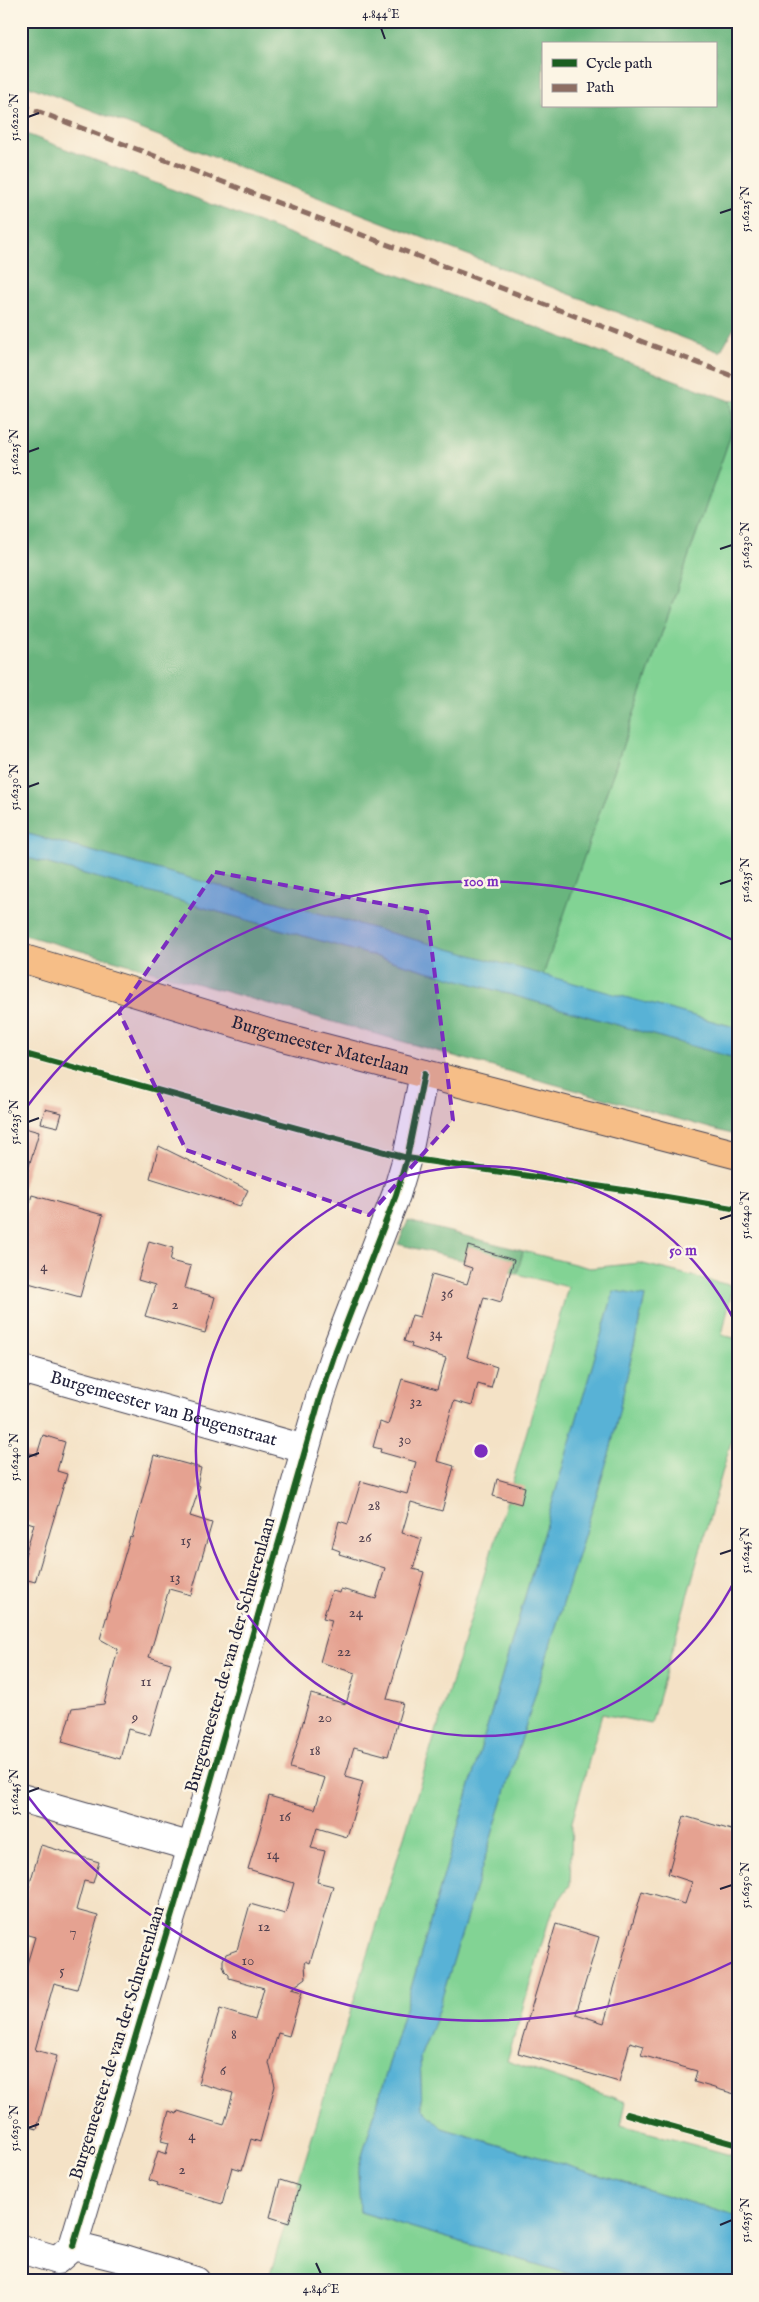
<svg xmlns="http://www.w3.org/2000/svg" width="759" height="2302" font-family="'IM FELL English',serif">
<rect width="100%" height="100%" fill="#fcf5e5"/>
<filter id="ink" filterUnits="userSpaceOnUse"><feTurbulence type="fractalNoise" baseFrequency=".02" numOctaves="2"/><feDisplacementMap in="SourceGraphic" scale="10" xChannelSelector="R" yChannelSelector="G"/><feConvolveMatrix kernelMatrix="1 2 1 2 8 2 1 2 1" color-interpolation-filters="sRGB"/></filter>
<filter id="wash" filterUnits="userSpaceOnUse"><feTurbulence type="fractalNoise" baseFrequency=".0096" numOctaves="4" result="noise"/><feDisplacementMap in="SourceGraphic" scale="20" xChannelSelector="R" yChannelSelector="G"/><feGaussianBlur stdDeviation="1.12" result="paint"/><feColorMatrix in="noise" values="0 0 0 0 0 0 0 0 0 0 0 0 0 0 0 0 0 1.4 0 .05"/><feComposite in="paint" operator="in"/></filter>
<g filter="url(#wash)">
<rect width="100%" height="100%" fill="#f4e2c6"/>
<!-- green -->
<g fill="#82d394" stroke="#527a68">
<path d="M738,399V1028L543,975L730,437L732,416L730,401Z"/>
<path d="M523,1251L590,1268L639,1263L733,1286L722,1335L738,1339V1417L651,1724L602,1714L572,1822L570,1885L552,1910L507,2061L626,2102L621,2125L738,2157V2217L442,2128L422,2108L420,2057L435,2020L610,1451L645,1297L614,1291L358,2170L360,2212L593,2281H268L511,1487L568,1287L517,1274Z"/>
</g>
<!-- forest -->
<g fill="#69b57e" stroke="#466c5c" fill-rule="evenodd">
<path d="M21,21H738V321L720,352L21,83ZM543,44H715V106H543Z"/>
<path d="M21,132L730,401L732,416L730,437L543,975L21,832Z"/>
<path d="M21,856L738,1059V1136L21,934Z"/>
<path d="M408,1221L523,1251L517,1274L398,1244Z"/>
</g>
<!-- water -->
<g fill="#58b2d6" stroke="#3d6a88">
<path d="M21,832L738,1028V1059L21,856Z"/>
<path d="M614,1291L645,1296L610,1451L435,2020L420,2057L422,2108L442,2128L738,2217V2281H593L360,2212L358,2170Z"/>
</g>
<g id="blocks">
<!-- building -->
<g fill="#e5a291">
<path d="M45,1109L62,1113L58,1127L41,1123Z"/>
<path d="M21,1127L39,1132L22,1190H21Z"/>
<path d="M159,1146L248,1190L240,1206L150,1178Z"/>
<path d="M32,1195L103,1215L80,1297L21,1281V1232Z"/>
<path d="M149,1241L173,1248L170,1261L191,1266L185,1288L215,1297L205,1333L145,1316L155,1285L138,1280Z"/>
<path d="M468,1246L514,1260L501,1302L484,1297L467,1357L497,1367L491,1388L478,1384L472,1406L454,1401L445,1431L437,1461L454,1466L442,1511L411,1502L402,1533L422,1539L413,1569L424,1572L387,1699L403,1703L388,1756L354,1747L345,1777L363,1782L347,1837L317,1828L311,1848L325,1851L317,1882L333,1886L310,1963L306,1961L305,1965L306,1978L291,1989L302,1992L289,2036L278,2033L269,2063L275,2086L260,2142L251,2139L242,2170L232,2167L222,2204L157,2185L158,2183L149,2180L158,2151L166,2154L169,2143L161,2141L169,2111L177,2114L178,2111L224,2125L233,2093L198,2083L220,2009L255,2020L264,1988L229,1978V1975L225,1971L223,1965V1960L226,1954L237,1950L250,1904L285,1914L294,1883L248,1869L259,1833L269,1796L315,1809L325,1778L290,1768L311,1694L346,1704L355,1673L320,1662L332,1620L323,1618L332,1591L340,1593L341,1589L376,1599L385,1568L339,1554L340,1551L332,1548L339,1521L348,1524L361,1481L407,1494L416,1462L380,1452L381,1449L373,1447L380,1422L388,1425L402,1379L437,1389L446,1358L411,1347L412,1344L404,1341L412,1315L420,1317L432,1274L467,1284L472,1268L463,1265Z"/>
<path d="M43,1435L65,1442L57,1471L67,1474L35,1582L21,1578V1569L34,1524L21,1520V1451L37,1455Z"/>
<path d="M154,1455L201,1468L197,1485L200,1486L190,1516L212,1523L191,1595L169,1589L149,1657L171,1663L150,1735L128,1729L120,1759L62,1742L72,1708L104,1704L118,1649L100,1639L130,1537L132,1538Z"/>
<path d="M497,1479L525,1487L521,1504L493,1496Z"/>
<path d="M684,1816L738,1832V2095L694,2082L697,2071L641,2055L644,2046L630,2042L619,2082L518,2053L556,1924L599,1937L576,2014L604,2023L642,1891L685,1904L692,1882L668,1874Z"/>
<path d="M41,1845L99,1862L93,1883L84,1881L76,1910L98,1916L77,1989L54,1983L35,2050L57,2056L37,2129L21,2124V1984L35,1937L21,1933V1914Z"/>
<path d="M280,2180L299,2186L289,2223L270,2217Z"/>
</g>
</g>
</g>
<g filter="url(#ink)">
<use href="#blocks" fill-opacity="0" stroke="#423f50" stroke-width="1"/>
<g fill="none" stroke-linecap="round" stroke-linejoin="round">
<!-- minor casing -->
<g stroke="#423f50" stroke-width="30">
<g id="minor">
<path id="s1" d="M21,1369L305,1449"/>
<path d="M21,1798L192,1847"/>
<path d="M73,2246L192,1847L320,1398L336,1350L396,1195L407,1158L424,1074"/>
<path d="M21,2249L57,2260L73,2246L125,2259L196,2281"/>
</g>
</g>
<!-- major casing -->
<g stroke="#423f50" stroke-width="30">
<g id="major">
<path id="s2" d="M21,958L275,1035L738,1155"/>
</g>
</g>
<!-- minor -->
<use href="#minor" stroke="#fff" stroke-width="28"/>
<!-- major -->
<use href="#major" stroke="#f6be87" stroke-width="28"/>
<!-- quiet -->
<path stroke="#8d6e63" stroke-width="5" stroke-dasharray="10 5" stroke-linecap="butt" d="M21,105L735,377L738,371"/>
<!-- cycleway casing -->
<g stroke="#fcf5e5" stroke-width="9">
<g id="cycleway">
<path d="M21,1053L407,1158L637,1192L738,1209"/>
<path d="M627,2114L738,2145"/>
<path d="M73,2246L192,1847L320,1398L336,1350L396,1195L407,1158L424,1074"/>
</g>
</g>
<!-- cycleway -->
<use href="#cycleway" stroke="#1b5e20" stroke-width="6"/>
</g>
</g>
<!-- marked area -->
<path fill="#7b2cbf" fill-opacity="0.2" stroke="#7b2cbf" stroke-width="4" stroke-dasharray="10 6" stroke-linejoin="round" d="M215,872L427,912L453,1120L369,1215L186,1150L119,1012Z"/>
<!-- ticks -->
<path fill="none" stroke="#22223b" stroke-width="2" d="M381,28L385,39M28,117L39,113M720,213L732,209M28,452L39,448M720,549L732,545M28,787L39,783M720,884L732,880M28,1122L39,1118M720,1219L732,1215M28,1457L39,1453M720,1554L732,1550M28,1792L39,1788M720,1889L732,1885M28,2128L39,2124M720,2225L732,2220M316,2263L321,2274"/>
<!-- distance rings -->
<g fill="none" stroke="#7b2cbf" stroke-width="2.5">
<path d="M737 1576A285 285 0 1 1 737 1326"/>
<path d="M735 1961A570 570 0 0 1 23 1790M23 1112A570 570 0 0 1 735 941"/>
</g>
<g text-anchor="middle" dominant-baseline="central" stroke-width="5" stroke-linejoin="round" paint-order="stroke">
<!-- number labels -->
<g font-size="15" fill="#534250">
<text x="44" y="1266">4</text>
<text x="447" y="1293">36</text>
<text x="175" y="1304">2</text>
<text x="436" y="1333">34</text>
<text x="416" y="1401">32</text>
<text x="405" y="1439">30</text>
<text x="374" y="1505">28</text>
<text x="365" y="1537">26</text>
<text x="186" y="1540">15</text>
<text x="175" y="1577">13</text>
<text x="356" y="1612">24</text>
<text x="344" y="1651">22</text>
<text x="146" y="1681">11</text>
<text x="135" y="1717">9</text>
<text x="325" y="1717">20</text>
<text x="315" y="1750">18</text>
<text x="285" y="1816">16</text>
<text x="273" y="1854">14</text>
<text x="264" y="1926">12</text>
<text x="73" y="1931">7</text>
<text x="248" y="1960">10</text>
<text x="62" y="1970">5</text>
<text x="234" y="2034">8</text>
<text x="223" y="2070">6</text>
<text x="192" y="2135">4</text>
<text x="182" y="2169">2</text>
</g>
<!-- street labels -->
<g font-size="18" fill="#22223b" stroke="#fcf5e5">
<text stroke="none"><textPath href="#s2" startOffset="312">Burgemeester Materlaan</textPath></text>
<text stroke="none"><textPath href="#s1" startOffset="148">Burgemeester van Beugenstraat</textPath></text>
<text transform="translate(231 1655) rotate(-74)">Burgemeester de van der Schuerenlaan</text>
<text transform="translate(118 2043) rotate(-73)">Burgemeester de van der Schuerenlaan</text>
</g>
</g>
<circle cx="481" cy="1451" r="8" fill="#7b2cbf" stroke="#fcf5e5" stroke-width="2.5"/>
<g font-size="15" text-anchor="middle" font-weight="bold" fill="#7b2cbf" stroke="#fcf5e5" stroke-width="5" stroke-linejoin="round" paint-order="stroke">
<text x="481" y="886">100 m</text>
<text x="683" y="1255">50 m</text>
</g>
<!-- margin -->
<rect width="759" height="2302" fill="none" stroke="#fcf5e5" stroke-width="55"/>
<!-- legend -->
<rect x="542" y="42" width="175" height="65" fill="#fcf5e5" stroke="#a5a1a1"/>
<rect x="552" y="59" width="25" height="8" fill="#1b5e20" stroke="#a5a1a1"/>
<text x="586" y="68" font-size="15" fill="#22223b">Cycle path</text>
<rect x="552" y="84" width="25" height="8" fill="#8d6e63" stroke="#a5a1a1"/>
<text x="586" y="92" font-size="15" fill="#22223b">Path</text>
<rect x="28" y="28" width="704" height="2246" fill="none" stroke="#22223b" stroke-width="2"/>
<g font-size="12" text-anchor="middle" fill="#22223b">
<text x="381" y="18">4.844°E</text>
<text transform="translate(14 117) rotate(-90)" y="4">51.6220°N</text>
<text transform="translate(745 209) rotate(-90)" y="4">51.6225°N</text>
<text transform="translate(14 452) rotate(-90)" y="4">51.6225°N</text>
<text transform="translate(745 545) rotate(-90)" y="4">51.6230°N</text>
<text transform="translate(14 787) rotate(-90)" y="4">51.6230°N</text>
<text transform="translate(745 880) rotate(-90)" y="4">51.6235°N</text>
<text transform="translate(14 1122) rotate(-90)" y="4">51.6235°N</text>
<text transform="translate(745 1215) rotate(-90)" y="4">51.6240°N</text>
<text transform="translate(14 1457) rotate(-90)" y="4">51.6240°N</text>
<text transform="translate(745 1550) rotate(-90)" y="4">51.6245°N</text>
<text transform="translate(14 1792) rotate(-90)" y="4">51.6245°N</text>
<text transform="translate(745 1885) rotate(-90)" y="4">51.6250°N</text>
<text transform="translate(14 2128) rotate(-90)" y="4">51.6250°N</text>
<text transform="translate(745 2220) rotate(-90)" y="4">51.6255°N</text>
<text x="321" y="2293">4.846°E</text>
</g>
</svg>
